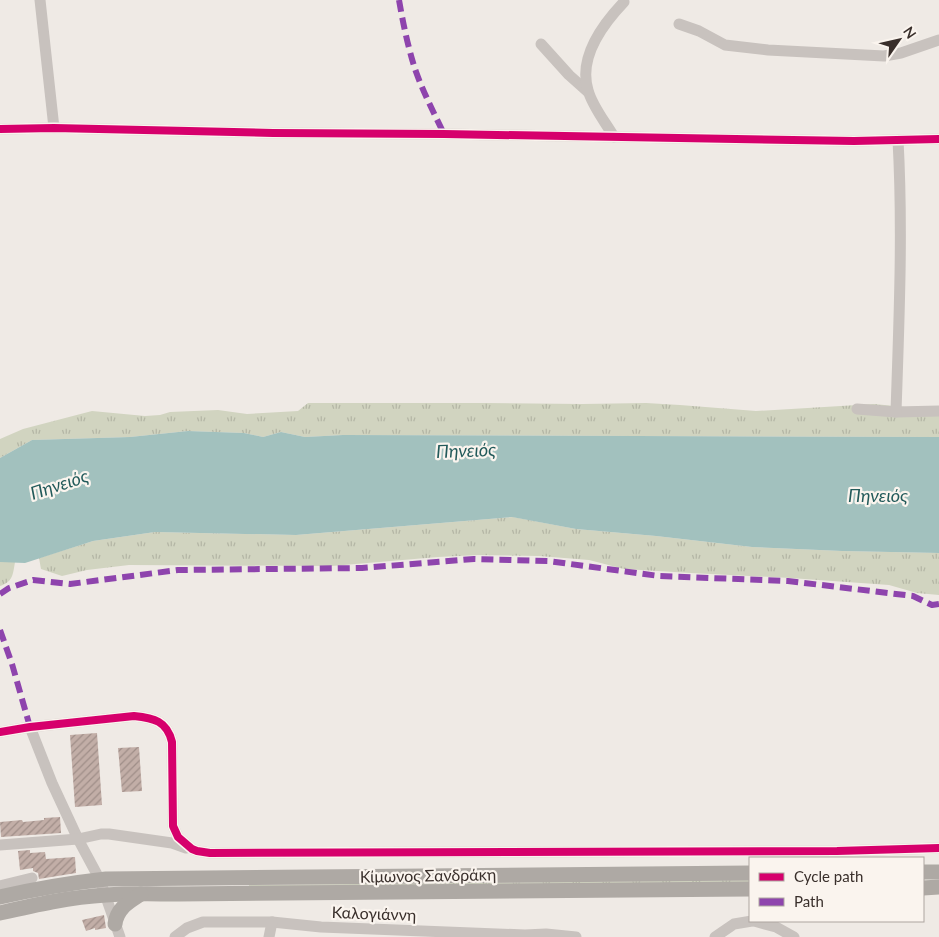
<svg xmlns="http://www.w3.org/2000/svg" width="939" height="937" font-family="Lato,sans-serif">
<defs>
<pattern id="grass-tufts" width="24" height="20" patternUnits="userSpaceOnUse" patternTransform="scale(1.25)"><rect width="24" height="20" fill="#d1d4c0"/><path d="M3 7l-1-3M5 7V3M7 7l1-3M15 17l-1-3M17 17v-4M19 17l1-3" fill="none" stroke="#b4b6a5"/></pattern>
<pattern id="building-hatch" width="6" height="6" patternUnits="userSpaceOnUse" patternTransform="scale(1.25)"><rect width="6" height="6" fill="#c2aea7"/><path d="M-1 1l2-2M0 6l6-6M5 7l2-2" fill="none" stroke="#9f8e88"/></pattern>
</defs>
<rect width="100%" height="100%" fill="#efeae5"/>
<!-- grass -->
<g fill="url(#grass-tufts)">
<path d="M308,403H484L582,404L646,403L680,405L756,411L874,404L905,407H939V437L343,435L305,437L281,432L263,437L244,433L188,431L130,437L32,440L0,458V439L23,429L92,411L145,416L160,415L170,412L218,410L247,414L298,411Z"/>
<path d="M513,517L576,529L656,536L752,547L842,551L939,553V595L917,593L889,585L790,578L691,573L624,569L589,560L539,556L478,555L438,557L332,566L129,565L87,570L62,576L41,569L39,558L93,541L155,532L296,535Z"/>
<path d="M0,562H15C13,574 13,582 0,586Z"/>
<path d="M750,880V884L249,888V885Z"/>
</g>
<!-- water -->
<path fill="#a2c1be" d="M188,431L244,433L263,437L281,432L305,437L343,435L939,437V553L842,551L752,547L656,536L576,529L512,517L296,535L155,532L93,541L25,563L0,562V458L32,440L130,437Z"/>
<!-- building -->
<g fill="url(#building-hatch)">
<path d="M97,733L102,805L75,807L70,735Z"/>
<path d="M139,747L142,791L122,792L118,748Z"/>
<path d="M60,817L61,833L1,837L0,822L22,820L23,822L44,820V818Z"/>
<path d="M30,850V853L45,852L46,859L75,857L76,873L39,879L38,873L33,871V868L20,870L18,851Z"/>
<path d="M104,915L106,928L95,930V928L86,931L82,920Z"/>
</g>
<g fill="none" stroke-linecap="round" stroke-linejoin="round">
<!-- minor -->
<g stroke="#c8c2be" stroke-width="11">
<path d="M40,0L54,128"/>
<path d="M679,24L699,31L725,45L768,50L884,56L901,53L939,40"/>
<path d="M541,44L569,75L588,92"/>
<path d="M0,129L54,128L273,133L444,134L854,141L939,139"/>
<path d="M614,137C606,123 592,106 588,90C578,57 603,24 624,2"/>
<path d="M857,409L896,412L939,411"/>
<path d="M896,412C899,321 903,231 898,140"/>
<path d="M30,727L52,783L78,839L100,880L120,937"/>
<path d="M0,732L30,727L134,716C154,718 167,721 172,742L173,826L178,837L192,849L197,851L210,853L837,851L939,848"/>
<path d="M0,845L78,839L101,834H109L172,843L186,848"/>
<path d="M0,886L32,878"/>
<path d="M754,921L776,927L794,937"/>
<path d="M175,937L187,928L203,922H272L321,927L525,935L546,934L576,937"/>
<path d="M269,937L272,922"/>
<path d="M715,937L734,924L752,921"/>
</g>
<!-- highway -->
<g stroke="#aea9a4" stroke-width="15">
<path d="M923,872H939"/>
<path d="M923,888L939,887"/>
<path d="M0,897C35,889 70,883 106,879L750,873"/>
<path d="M0,913C35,905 70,897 106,895C131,893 155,894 179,894L750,889"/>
<path d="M115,924C117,908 129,902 141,894"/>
</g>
<!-- quiet -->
<g stroke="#8e44ad" stroke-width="6" stroke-dasharray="12 6" stroke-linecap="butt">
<path d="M399,0C403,23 408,47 415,69C423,92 434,113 444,134"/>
<path d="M0,594L9,588L33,580L70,584L178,570L362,568L474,559L548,561L659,576L788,581L913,596L932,605L939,604"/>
<path d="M0,630L12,664L30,727"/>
</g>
<!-- cycleway casing -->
<g stroke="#faf4ee" stroke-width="11">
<g id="cycleway">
<path d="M0,129L54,128L273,133L444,134L854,141L939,139"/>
<path d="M0,732L30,727L134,716C154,718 167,721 172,742L173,826L178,837L192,849L197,851L210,853L837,851L939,848"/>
</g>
</g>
<!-- cycleway -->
<use href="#cycleway" stroke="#d6006c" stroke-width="8"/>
</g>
<g text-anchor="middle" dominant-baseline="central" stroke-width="4.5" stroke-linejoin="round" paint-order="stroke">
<!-- street labels -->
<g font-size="16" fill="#392f2b" stroke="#faf4ee">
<text transform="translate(428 875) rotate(-1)">Κίμωνος Σανδράκη</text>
<text transform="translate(374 913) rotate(2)">Καλογιάννη</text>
</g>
<!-- water labels -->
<g font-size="18" font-style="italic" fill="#225a5a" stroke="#faf4ee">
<text transform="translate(466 450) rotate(-2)">Πηνειός</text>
<text transform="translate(59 484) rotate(-18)">Πηνειός</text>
<text x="878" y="495">Πηνειός</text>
</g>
</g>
<!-- legend -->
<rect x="749" y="857" width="175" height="65" fill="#faf4ee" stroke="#ada5a0"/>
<rect x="759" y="873" width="25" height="8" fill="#d6006c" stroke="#ada5a0"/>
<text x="794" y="882" font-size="15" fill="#392f2b">Cycle path</text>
<rect x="759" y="898" width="25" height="8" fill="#8e44ad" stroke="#ada5a0"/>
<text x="794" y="907" font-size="15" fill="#392f2b">Path</text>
<!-- north arrow -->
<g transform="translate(899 40) rotate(56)" stroke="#faf4ee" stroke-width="4" paint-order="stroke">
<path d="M0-4L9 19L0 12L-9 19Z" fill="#392f2b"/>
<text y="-8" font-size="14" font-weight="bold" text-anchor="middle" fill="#392f2b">N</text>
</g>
</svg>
